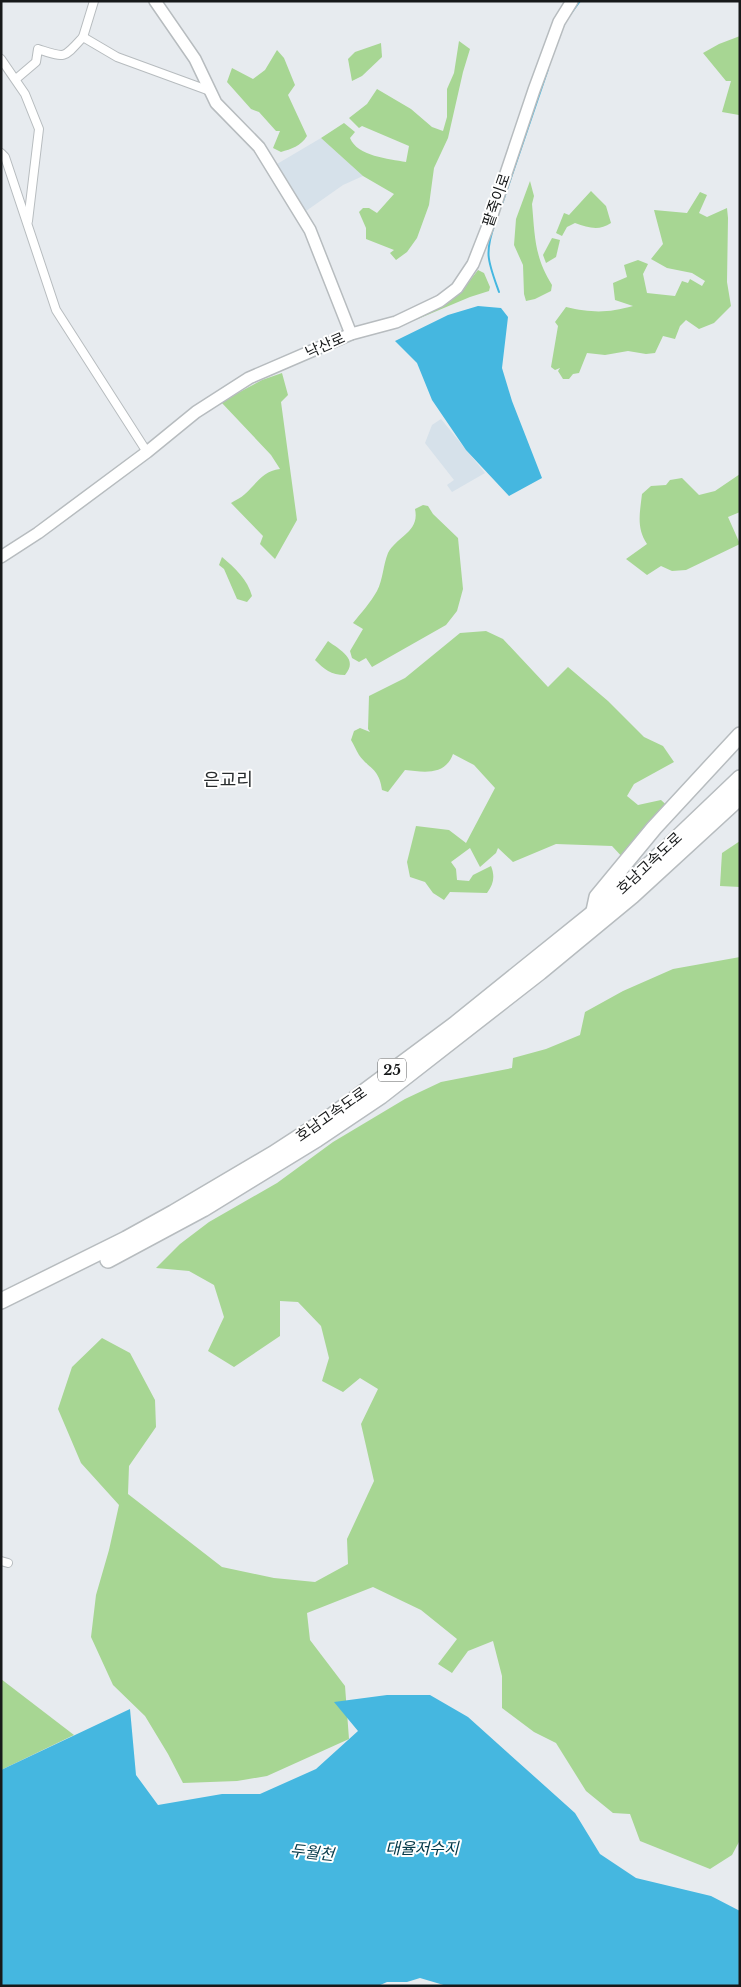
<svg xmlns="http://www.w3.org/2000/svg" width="741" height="1987" font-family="'Libre Baskerville','Noto Sans KR',serif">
<rect width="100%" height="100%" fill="#e7ebef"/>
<!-- built -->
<g fill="#d6e1ea">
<path d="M321,138L363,176L343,185L306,211L277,164Z"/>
<path d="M441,419L485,473L452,492L447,485L454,480L425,443L432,425Z"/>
</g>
<!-- green -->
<g fill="#a7d693">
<path d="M740,36V112L739,115L722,112L731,81H726L703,53L719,44Z"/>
<path d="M459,41L470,49L463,72L448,138L434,168L429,205L417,238L407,252L396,260L390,253L394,250L366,239V228L359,212L363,208H369L377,213L394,194L363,176L321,138L344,123L355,132L350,138C357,156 389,159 406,162L409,146L362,126L359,128L349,118L367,104L377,89L411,109L432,127L443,131L447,117V89L454,73Z"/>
<path d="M381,43L382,57L362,76L352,81L348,59L355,52Z"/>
<path d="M277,50L284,58L295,85L288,95L307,136C301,146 291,149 281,152L273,148L280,131H276L259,112L251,109L227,82L232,68L253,79L265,70Z"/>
<path d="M530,181L534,196L532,204C535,236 534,256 552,285L551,291L535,299L526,301L524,294L523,265L514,245L516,219Z"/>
<path d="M591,191L606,206L611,223C599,231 589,228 575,223L567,227L562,236L556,233L564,213L569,215Z"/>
<path d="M700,192L707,195L699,213L707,217L727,208L728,218L727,282L731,306L714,323L699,329L686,320L680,326L675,339L663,336L655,353L646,354L628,351L605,355L587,353L579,373L573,374L569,379H563L558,371L560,368L555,370L551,367L558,326L555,322L566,307C592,313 608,313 633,306L615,300L613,283L627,277L624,265L638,260L648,264L643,274L647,293L675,296L682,281L688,283L690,279L702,286L705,281L692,273L667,268L651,259L663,244L654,210L687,213Z"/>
<path d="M552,238L560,240L556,257L546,263L543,255Z"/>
<path d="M478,270L484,273L490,287L489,291L470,297L413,321L407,320L461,292Z"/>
<path d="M282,373L288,395L281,402L297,520L275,559L260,544L263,536L231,503C235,500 241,498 245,494C257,483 263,471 280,469L271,455L221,402L262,380Z"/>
<path d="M740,474V512L728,517L740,544L686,570L672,571L661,566L647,575L626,559L647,544C636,528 640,512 642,494L651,486L666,485L670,480L682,478L699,495L715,491Z"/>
<path d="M423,505L428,506L433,514L458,538L463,589L457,611L446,625L372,667L366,658L359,662L352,658L350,651L363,629L353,623C361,613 371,602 377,591C383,580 383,565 388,553C397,536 420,532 415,509Z"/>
<path d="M222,557C234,567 248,580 252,596L247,602L237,599L224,569L219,565Z"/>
<path d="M486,631L503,639L548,687L568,667L608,701L644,737L663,746L674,762L634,784L627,796L638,805L661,800L674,812L625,860L612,846L556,844L513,862L498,848L496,853L480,867L470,848L451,862L456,869L457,880L469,881L473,875L491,866C495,876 494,884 487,893L450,892L444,900L433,893L425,882L410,877L407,862L416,826L449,830L466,843L495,788L474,765L453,754C445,776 424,772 405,770L388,792L382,790C379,768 369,769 359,755C356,750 354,745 351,740L354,731L360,728L370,732L368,729L369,696L405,678L460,633Z"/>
<path d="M328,641C340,650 359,659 345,675C331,675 324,669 315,660Z"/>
<path d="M740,841V887L720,886L722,853Z"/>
<path d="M740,957V1840L732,1855L710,1869L640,1841L630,1814L613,1813L586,1791L556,1743L534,1732L502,1708V1676L493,1641L468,1651L452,1673L438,1664L457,1639L421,1610L373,1587L307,1613L310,1640L345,1686L349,1739L267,1776L237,1781L183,1783L168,1754L145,1716L113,1685L91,1637L96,1595L109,1550L119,1505L81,1463L58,1409L72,1367L102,1338L130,1353L155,1400L156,1427L129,1466L128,1494L222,1567L274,1578L315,1582L348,1564L347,1539L374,1481L361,1424L378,1389L360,1378L343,1392L322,1381L329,1358L321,1326L298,1302L280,1301V1336L234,1367L208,1351L224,1317L214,1285L189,1271L156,1268L180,1244L209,1222L277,1183L333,1142L405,1099L441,1082L512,1068L513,1058L546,1049L580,1035L585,1012L623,991L673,969Z"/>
<path d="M1,1679L74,1735L1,1770Z"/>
</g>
<!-- water -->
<g fill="#45b7e0">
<path d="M478,306L501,308L508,317L502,368L512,401L542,478L509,496L466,450L432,400L417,363L395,341L448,315Z"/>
<path d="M387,1695H430L468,1717L575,1813L600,1854L636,1878L711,1896L740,1911V1986H447L420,1978L407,1982H387L378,1986H1V1770L130,1709L136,1775L158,1805L222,1794H260L316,1769L358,1731L334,1702Z"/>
</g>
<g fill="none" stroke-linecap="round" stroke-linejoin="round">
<!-- stream -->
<g stroke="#45b7e0" stroke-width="2">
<path d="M569,16L580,1"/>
<path d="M561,31L565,22"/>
<path d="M502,204L548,69"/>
<path d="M495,223C484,254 488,261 499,292"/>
</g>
<!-- street casing -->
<g stroke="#b7bcbf" stroke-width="10">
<g id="street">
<path d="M83,37L94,1"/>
<path d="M1,59L25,94L39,129L28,221"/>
<path d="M16,79L36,62L38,49C66,58 63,59 83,37L117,57L210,91"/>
<path d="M1,153L5,157L56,310L147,452"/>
<path d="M1,1561L8,1563"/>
</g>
</g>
<!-- secondary casing -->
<g stroke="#b7bcbf" stroke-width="14">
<g id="secondary">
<path d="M155,1L195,59L216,103L259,147L310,230L351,334"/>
<path d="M1,557L38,533L147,452L196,412L249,378L351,334L396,322L440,301L457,288L473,264L491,218L534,90L559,22L572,1"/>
</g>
</g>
<!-- highway casing -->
<g stroke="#b7bcbf" stroke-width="18">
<g id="highway">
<path d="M594,911L597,897L654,828L740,735"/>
<path d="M108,1260L203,1209L317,1139L381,1096L540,972L632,896L740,797"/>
<path d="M1,1301L126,1239L173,1213L273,1154L333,1115L454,1025L593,913L652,862L740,778"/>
</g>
</g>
<!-- street -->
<use href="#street" stroke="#fff" stroke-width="8"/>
<!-- secondary -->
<use href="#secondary" stroke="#fff" stroke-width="11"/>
<!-- highway -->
<use href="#highway" stroke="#fff" stroke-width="15"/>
</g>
<g text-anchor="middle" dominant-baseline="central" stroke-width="4" stroke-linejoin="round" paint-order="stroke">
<!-- shield labels -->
<rect fill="#fff" stroke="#5d5e5f" stroke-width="1" x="378" y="1058.5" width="28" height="23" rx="4"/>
<g font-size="14" font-weight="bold" fill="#17191a">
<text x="392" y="1070">25</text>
</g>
<!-- street labels -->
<g font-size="15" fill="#17191a" stroke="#fff">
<text transform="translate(496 200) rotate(-71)">팥죽이로</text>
<text transform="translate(325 345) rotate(-24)">낙산로</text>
<text transform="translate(649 863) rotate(-43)">호남고속도로</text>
<text transform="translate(331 1114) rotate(-35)">호남고속도로</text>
</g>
<!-- water labels -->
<g font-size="16" font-style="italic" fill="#023848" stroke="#fff">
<text x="422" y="1848">대율저수지</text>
<text transform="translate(312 1852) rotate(6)">두월천</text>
</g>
<!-- quarter labels -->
<g font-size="18" fill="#272b2d" stroke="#fff">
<text x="228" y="780">은교리</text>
</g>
</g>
<!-- border -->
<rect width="741" height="1987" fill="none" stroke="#17191a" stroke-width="5"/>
</svg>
